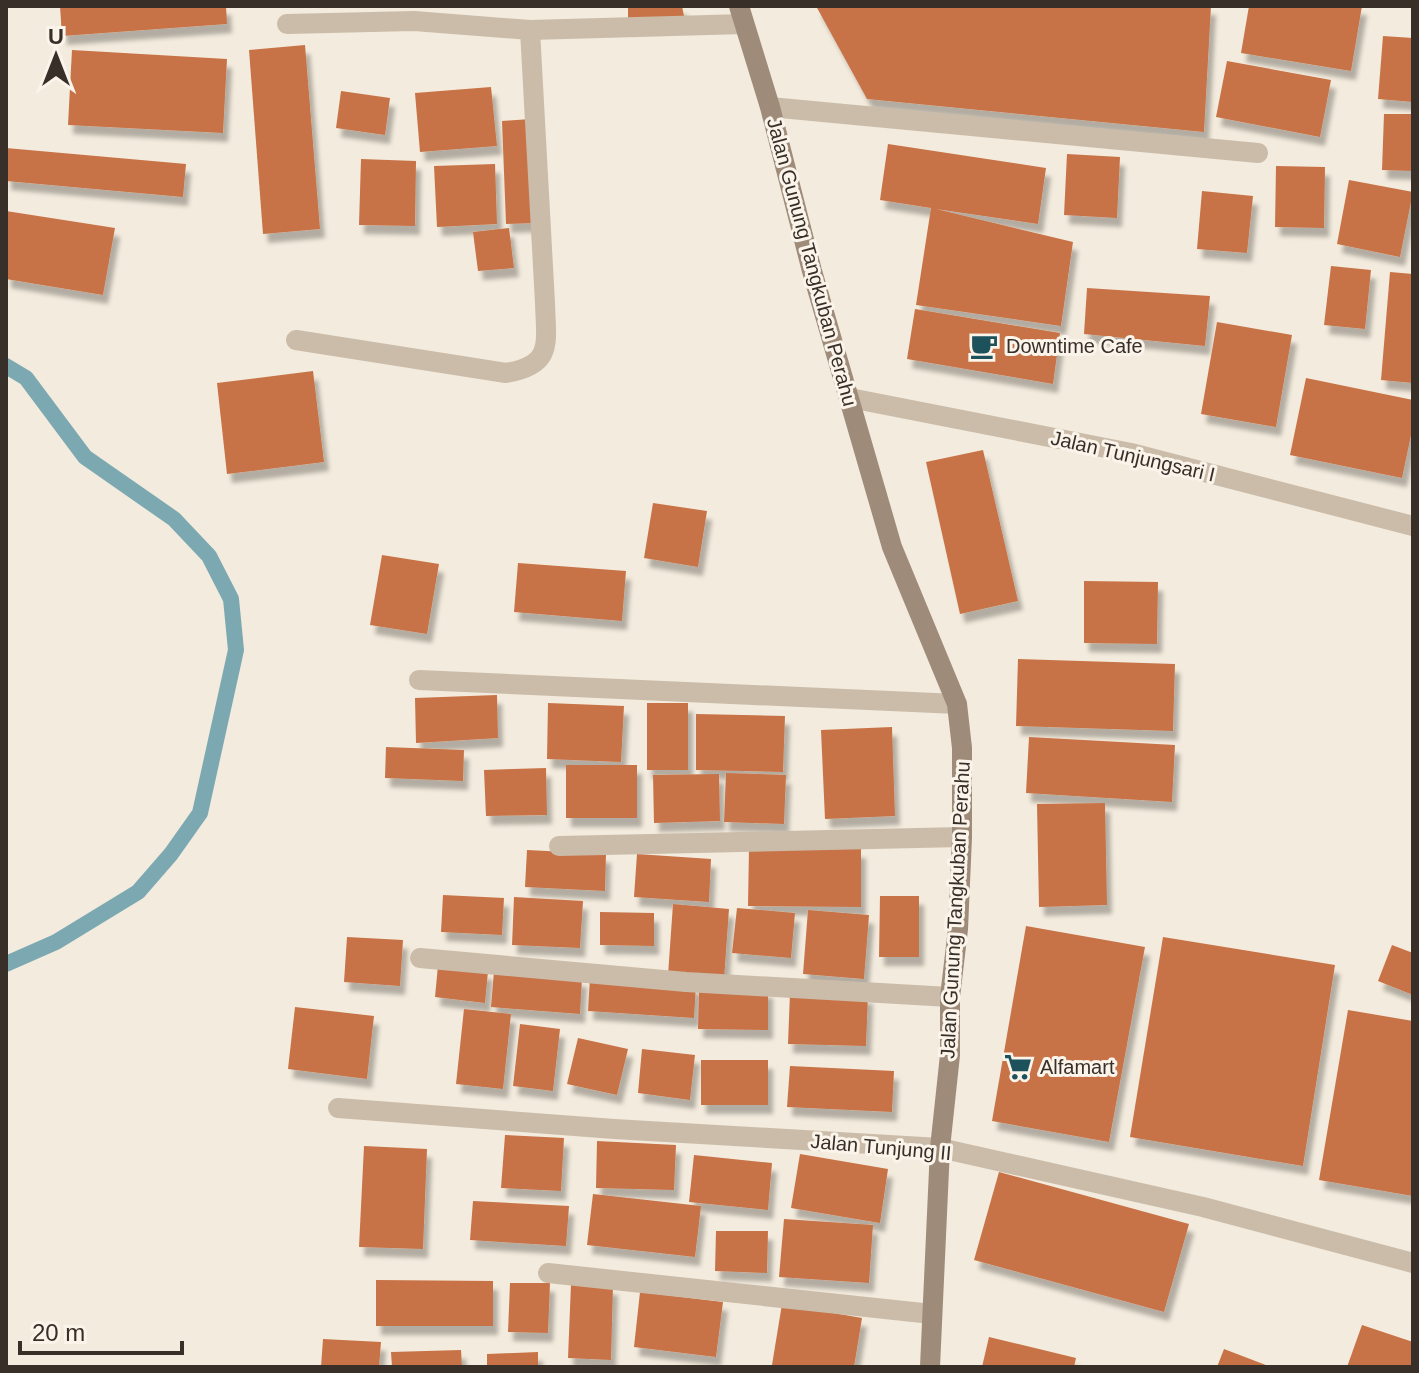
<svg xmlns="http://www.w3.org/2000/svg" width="1419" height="1373" font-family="Helvetica,sans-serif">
<defs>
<filter id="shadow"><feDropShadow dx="5" dy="9" stdDeviation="2" flood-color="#0004"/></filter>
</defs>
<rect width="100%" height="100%" fill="#f3ebdd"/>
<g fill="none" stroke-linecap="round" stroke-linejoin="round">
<!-- stream -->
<path stroke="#7ca9b1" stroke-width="16" d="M6,366L26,378L85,457L174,519L209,556L231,599L236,650L200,813L171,854L138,892L56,942L6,964"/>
</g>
<!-- building -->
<g fill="#c87346" filter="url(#shadow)">
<path d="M60,6H226L227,24L62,36Z"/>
<path d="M628,6H682L685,21L628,25Z"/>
<path d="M816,6H1211L1204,132L867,99Z"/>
<path d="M1249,6H1362L1351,71L1241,53Z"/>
<path d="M1383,36L1413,38V102L1378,99Z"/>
<path d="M305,45L320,229L263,234L249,50Z"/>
<path d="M72,50L227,59L223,133L68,125Z"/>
<path d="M1227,61L1331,80L1320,137L1216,117Z"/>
<path d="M491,87L497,146L420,152L415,93Z"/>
<path d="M341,91L390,98L385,135L336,128Z"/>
<path d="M1384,114H1413V171L1382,170Z"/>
<path d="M531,119L536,223L506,224L502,121Z"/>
<path d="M888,144L1046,168L1038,224L936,209L1073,242L1061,326L916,305L931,208L880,200Z"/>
<path d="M6,148L186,164L183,197L6,181Z"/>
<path d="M1067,154L1120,157L1117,218L1064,215Z"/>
<path d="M361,159L416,161L415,226L359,225Z"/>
<path d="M495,164L497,224L437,227L434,166Z"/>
<path d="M1276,166L1325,167L1324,228L1275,227Z"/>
<path d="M1349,180L1413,192L1400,257L1337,244Z"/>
<path d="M1202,191L1253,196L1247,253L1197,249Z"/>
<path d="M6,211L115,228L103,295L6,279Z"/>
<path d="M509,228L514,268L478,271L473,232Z"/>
<path d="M1331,266L1371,270L1365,329L1324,325Z"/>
<path d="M1390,272L1413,274V383L1381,380Z"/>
<path d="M1087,288L1210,296L1205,346L1084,334Z"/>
<path d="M915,309L1060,333L1053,384L907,359Z"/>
<path d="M1217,322L1292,335L1276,427L1201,414Z"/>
<path d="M313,371L324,462L227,474L217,383Z"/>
<path d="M1306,378L1413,400V426L1402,478L1290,455Z"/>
<path d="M983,450L1018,601L960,614L926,462Z"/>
<path d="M653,503L707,511L698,567L644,558Z"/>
<path d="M382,555L439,564L427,634L370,625Z"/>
<path d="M518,563L626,571L622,621L514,612Z"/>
<path d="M1084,581L1158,582L1157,644L1084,643Z"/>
<path d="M1018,659L1175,664L1173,731L1016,726Z"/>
<path d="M497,695L498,738L416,743L415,698Z"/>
<path d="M548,703L624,706L621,762L547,759Z"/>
<rect x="647" y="703" width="41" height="67"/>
<path d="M696,714L785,716L783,772L696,770Z"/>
<path d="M892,727L895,816L825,819L821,730Z"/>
<path d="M1029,737L1175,745L1172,802L1026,793Z"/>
<path d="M386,747L464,750L463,781L385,778Z"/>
<rect x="566" y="765" width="71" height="53"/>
<path d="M546,768L547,815L486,816L484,770Z"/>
<path d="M726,773L786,775L784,824L724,822Z"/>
<path d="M719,774L720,821L654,823L653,775Z"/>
<path d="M1105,803L1107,905L1039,907L1037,804Z"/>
<path d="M749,848L861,849V907L748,906Z"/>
<path d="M527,850L606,854L605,891L525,887Z"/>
<path d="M637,854L711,859L709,902L634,897Z"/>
<path d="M443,895L504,898L502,935L441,932Z"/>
<path d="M880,896H919V957H879Z"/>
<path d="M514,897L583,901L580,948L512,945Z"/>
<path d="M673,904L729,909L724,980L668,975Z"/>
<path d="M737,908L795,913L791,958L732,953Z"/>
<path d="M808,910L869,915L864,979L803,974Z"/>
<path d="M600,912L654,913V946L600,945Z"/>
<path d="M1026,926L1145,947L1109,1142L992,1121Z"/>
<path d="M347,937L403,940L400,986L344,982Z"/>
<path d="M1163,937L1335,965L1303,1166L1130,1137Z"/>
<path d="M1392,945L1413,953V995L1378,981Z"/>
<path d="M438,965L488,971L485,1003L435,997Z"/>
<path d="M494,971L582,978L580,1014L491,1007Z"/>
<path d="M590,977L696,985L694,1018L588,1011Z"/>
<path d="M699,988L768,989V1030L698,1029Z"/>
<path d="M790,993L868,995L866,1046L788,1044Z"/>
<path d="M295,1007L374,1016L367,1079L288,1069Z"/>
<path d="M464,1009L511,1014L503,1089L456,1084Z"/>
<path d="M1348,1010L1413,1021V1196L1319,1180Z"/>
<path d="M520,1024L560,1029L553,1091L513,1086Z"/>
<path d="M578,1038L628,1049L617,1095L567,1084Z"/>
<path d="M642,1049L695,1055L690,1100L638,1093Z"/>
<rect x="701" y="1060" width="67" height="45"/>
<path d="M790,1066L894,1071L892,1112L787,1107Z"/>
<path d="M505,1135L564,1138L561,1191L501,1188Z"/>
<path d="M597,1141L676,1145L674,1190L596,1188Z"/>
<path d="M364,1146L427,1149L423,1249L359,1247Z"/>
<path d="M800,1154L888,1169L880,1223L791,1208Z"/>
<path d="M694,1155L772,1163L768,1210L689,1202Z"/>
<path d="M999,1172L1189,1224L1164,1312L974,1260Z"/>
<path d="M593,1194L701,1206L695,1257L587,1245Z"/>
<path d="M473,1201L569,1206L566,1246L470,1240Z"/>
<path d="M784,1219L873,1225L869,1283L779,1277Z"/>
<path d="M716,1231H768L767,1273L715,1271Z"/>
<path d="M376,1280L493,1281V1326H376Z"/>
<path d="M510,1283H550L548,1333L508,1332Z"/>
<path d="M571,1284L613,1286L611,1360L568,1358Z"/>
<path d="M640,1292L723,1302L716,1357L634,1347Z"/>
<path d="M782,1304L862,1318L854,1367L772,1365Z"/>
<path d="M1362,1325L1413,1342V1367H1347Z"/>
<path d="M989,1337L1076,1358L1074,1367H982Z"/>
<path d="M323,1339L381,1342L379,1367H321Z"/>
<path d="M1224,1349L1271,1367H1217Z"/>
<path d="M461,1350L462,1367H392L391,1352Z"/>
<path d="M538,1352V1367H487V1354Z"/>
</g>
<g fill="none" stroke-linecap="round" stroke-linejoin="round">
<!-- street -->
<g stroke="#cbbca9" stroke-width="20">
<path d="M287,24L414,21L530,30L744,24"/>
<path d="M770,107L1258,153"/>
<path d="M296,340L506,373C554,365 546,343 545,303L530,30"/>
<path d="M850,398L1131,453L1413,526"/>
<path d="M419,680L957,704"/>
<path d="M559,846L962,837"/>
<path d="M420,958L686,982L950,997"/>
<path d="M338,1108L614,1129L940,1148L1203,1207L1413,1263"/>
<path d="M548,1273L932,1314"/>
</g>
<!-- secondary -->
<path stroke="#9f8b7a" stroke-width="20" d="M739,6L770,107L812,271L892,547L957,704L962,748V837L958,929L950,997V1055L940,1148L930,1367"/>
</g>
<!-- icons -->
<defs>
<g id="cafe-bare" transform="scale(2.16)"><path d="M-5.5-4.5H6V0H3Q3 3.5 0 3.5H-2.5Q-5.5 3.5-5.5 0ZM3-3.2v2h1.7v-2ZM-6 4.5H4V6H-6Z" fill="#1d515b" stroke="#faf4ea" stroke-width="2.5" paint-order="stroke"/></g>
<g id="supermarket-bare" transform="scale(2.16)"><path d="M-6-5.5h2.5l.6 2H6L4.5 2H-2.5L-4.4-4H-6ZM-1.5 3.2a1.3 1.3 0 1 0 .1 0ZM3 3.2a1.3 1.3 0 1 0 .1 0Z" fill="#1d515b" stroke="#faf4ea" stroke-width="2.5" paint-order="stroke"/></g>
</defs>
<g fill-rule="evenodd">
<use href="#cafe-bare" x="984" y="346"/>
<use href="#supermarket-bare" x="1018" y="1067"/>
</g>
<g text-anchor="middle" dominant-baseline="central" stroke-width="6" stroke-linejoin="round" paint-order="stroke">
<!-- street labels -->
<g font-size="20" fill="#382f29" stroke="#faf4ea">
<text transform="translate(812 262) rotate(75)">Jalan Gunung Tangkuban Perahu</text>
<text transform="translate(1133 456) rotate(13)">Jalan Tunjungsari I</text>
<text transform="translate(955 910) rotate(-87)">Jalan Gunung Tangkuban Perahu</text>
<text transform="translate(881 1147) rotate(5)">Jalan Tunjung II</text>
</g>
<!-- poi labels -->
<g font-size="20" fill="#382f29" stroke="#faf4ea" text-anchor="start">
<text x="1006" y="346">Downtime Cafe</text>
<text x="1040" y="1067">Alfamart</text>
</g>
</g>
<!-- border -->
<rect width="1419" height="1373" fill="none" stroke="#382f29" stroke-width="16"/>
<!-- north arrow -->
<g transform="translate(56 56)" stroke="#faf4ea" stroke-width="6" paint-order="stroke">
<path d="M0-6L14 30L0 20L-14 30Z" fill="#382f29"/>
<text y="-12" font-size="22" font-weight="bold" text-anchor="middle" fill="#382f29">U</text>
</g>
<!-- scale -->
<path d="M20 1341v12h162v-12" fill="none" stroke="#382f29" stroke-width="4"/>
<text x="32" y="1341" font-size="24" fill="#382f29" stroke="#faf4ea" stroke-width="6" paint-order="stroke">20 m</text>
</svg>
